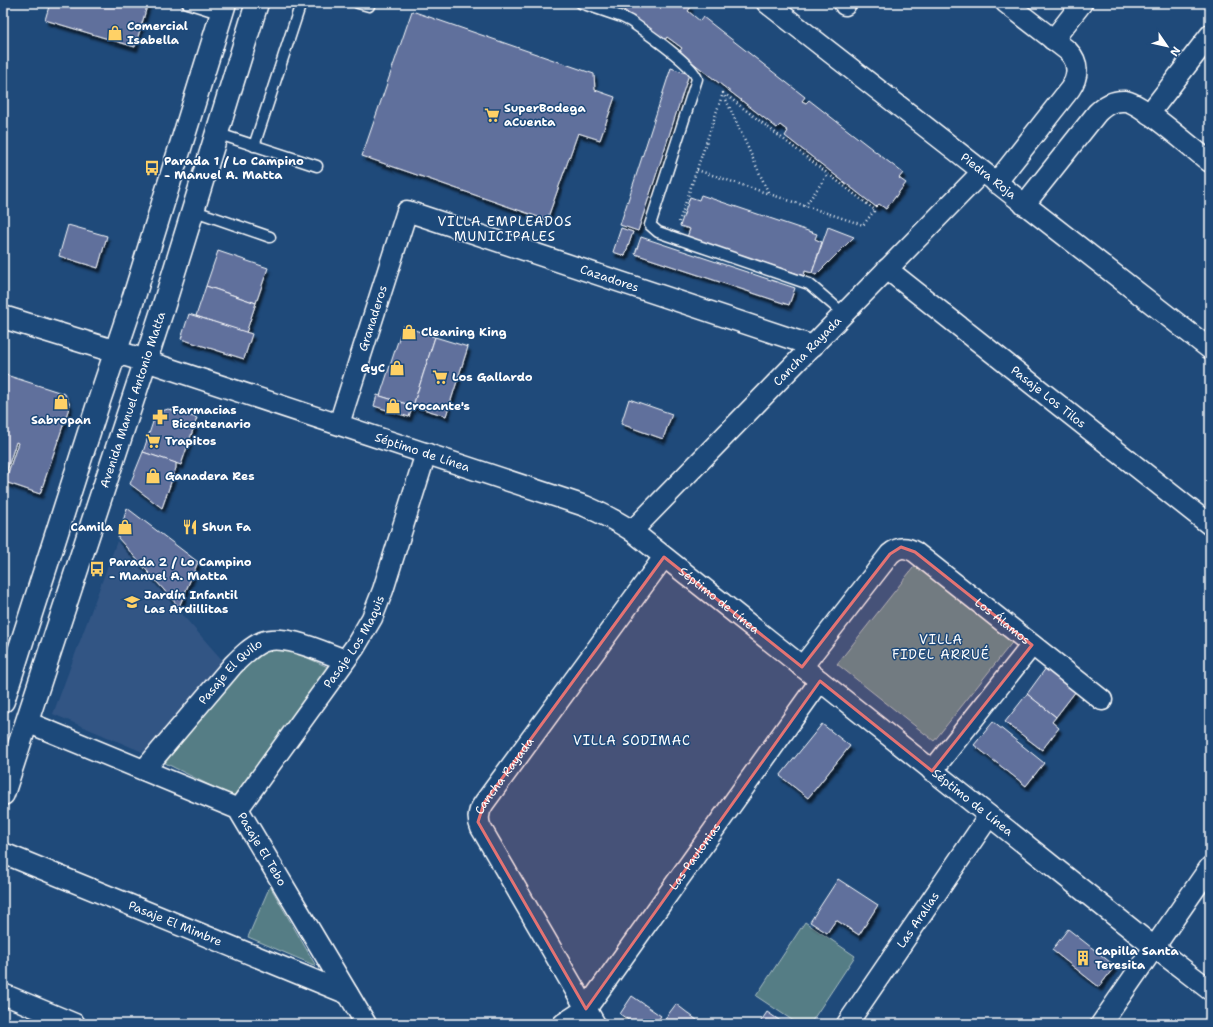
<svg xmlns="http://www.w3.org/2000/svg" width="1213" height="1027" font-family="'Shantell Sans',sans-serif">
<defs>
<filter id="shadow"><feDropShadow dx="2.5" dy="4.5" stdDeviation="1" flood-color="#0009"/></filter>
</defs>
<rect width="100%" height="100%" fill="#1f4a7a"/>
<filter id="ink" filterUnits="userSpaceOnUse"><feTurbulence type="fractalNoise" baseFrequency=".025" numOctaves="2"/><feDisplacementMap in="SourceGraphic" scale="8" xChannelSelector="R" yChannelSelector="G"/><feConvolveMatrix kernelMatrix="1 2 1 2 8 2 1 2 1" color-interpolation-filters="sRGB"/></filter>
<g filter="url(#ink)">
<!-- built -->
<path fill="#325584" d="M117,541L224,662L145,753L53,714Z"/>
<!-- green -->
<g fill="#547d85" stroke="#aabec2">
<path d="M917,563L1014,640L934,741L837,664Z"/>
<path d="M277,647L292,651L330,668L233,797L165,763L252,655Z"/>
<path d="M270,886L316,966L248,937Z"/>
<path d="M805,922L855,956L810,1024H798L756,996Z"/>
</g>
<!-- building -->
<g fill="#606f9c" stroke="#fff" filter="url(#shadow)">
<path d="M50,3H148L135,47L45,20Z"/>
<path d="M615,3H685L691,7L688,11L700,21L703,17L805,97L802,101L806,103L809,100L903,173L899,178L906,183L886,209L879,204L876,207L785,136L788,131L780,125L777,128L679,52L682,48L667,37L664,41Z"/>
<path d="M412,11L594,74L595,90L615,97L600,140L578,133L547,220L362,156Z"/>
<path d="M671,68L689,74L638,231L620,225Z"/>
<path d="M701,195L817,234L815,239L822,242L812,273L805,271L804,276L687,237L690,229L680,226L690,197L699,200Z"/>
<path d="M68,225L107,236L98,268L59,256Z"/>
<path d="M828,227L854,237L816,275L812,273Z"/>
<path d="M621,228L633,232L625,256L613,252Z"/>
<path d="M641,237L795,288L789,305L635,254Z"/>
<path d="M218,251L268,268L256,303L206,286Z"/>
<path d="M206,286L256,303L246,333L196,316Z"/>
<path d="M189,314L252,334L244,359L181,339Z"/>
<path d="M403,326L435,337L413,406L380,396Z"/>
<path d="M435,337L468,347L446,416L413,406Z"/>
<path d="M3,374L65,394L70,405L40,494L5,482L18,443L16,442L4,479H3Z"/>
<path d="M377,395L413,406L409,417L374,406Z"/>
<path d="M629,399L672,414L663,439L621,424Z"/>
<path d="M168,409L197,418L181,465L143,452L156,413Z"/>
<path d="M143,452L176,463V468L162,508L130,484Z"/>
<path d="M127,508L198,562L179,607L118,538Z"/>
<path d="M1046,668L1076,691L1056,717L1027,694Z"/>
<path d="M1027,694L1056,717L1052,722L1059,728L1042,750L1005,722Z"/>
<path d="M993,722L1044,763L1026,786L974,745Z"/>
<path d="M822,724L850,746L808,798L780,776Z"/>
<path d="M838,879L878,905L859,935L836,920L827,933L810,922Z"/>
<path d="M1068,929L1115,966L1099,987L1052,950Z"/>
<path d="M632,996L661,1016L655,1024H634L620,1014Z"/>
<path d="M676,1004L702,1024H661Z"/>
<path d="M767,1012L785,1024H759Z"/>
</g>
<g fill="none" stroke-linecap="round" stroke-linejoin="round">
<!-- lane casing -->
<g stroke="#fff" stroke-width="13">
<g id="lane">
<path d="M187,3L222,14"/>
<path d="M358,3L369,6"/>
<path d="M581,3L622,17L630,21C644,31 694,65 697,79L650,225L658,232L809,284L844,314"/>
<path d="M216,133L317,166"/>
<path d="M254,146L301,3"/>
<path d="M192,210L270,237"/>
</g>
</g>
<!-- street casing -->
<g stroke="#fff" stroke-width="23">
<g id="street">
<path id="s1" d="M767,3L1210,349"/>
<path d="M845,5L846,3"/>
<path d="M1053,40L1082,3"/>
<path d="M1149,114L1210,35"/>
<path d="M996,183L1070,89C1079,76 1079,62 1068,51L1006,3"/>
<path d="M1024,205L1097,113C1105,105 1113,100 1125,101C1141,102 1194,150 1210,162"/>
<path id="s2" d="M887,269L1210,525"/>
<path id="s3" d="M146,361L585,506C601,513 617,521 632,531L1154,947L1210,990"/>
<path id="s4" d="M339,424L407,211L813,346"/>
<path id="s5" d="M632,531L982,172"/>
<path id="s6" d="M802,667L890,554C898,547 905,546 915,552L1102,700"/>
<path id="s7" d="M27,722L238,809L366,1024"/>
<path id="s8" d="M144,770L233,665C242,656 251,647 262,642C284,633 323,652 345,660"/>
<path d="M932,771L1032,645"/>
<path id="s9" d="M238,809L355,647L372,618L383,590L426,453"/>
<path id="s10" d="M3,853L348,994"/>
<path d="M3,994L75,1024"/>
<path id="s11" d="M563,1024L586,1009L820,681"/>
<path id="s12" d="M595,1024L481,828C477,819 478,811 484,803L664,557"/>
<path id="s13" d="M847,1024L989,816"/>
<path d="M1101,1024L1210,867"/>
</g>
</g>
<!-- secondary casing -->
<g stroke="#fff" stroke-width="25">
<path id="secondary" d="M3,317L146,361"/>
</g>
<!-- primary casing -->
<g stroke="#fff" stroke-width="25">
<g id="primary">
<path d="M3,701L100,398L132,303L225,3"/>
<path id="s14" d="M3,794L162,311L257,3"/>
</g>
</g>
<!-- path -->
<g stroke="#fff" stroke-width="2.5" stroke-dasharray="1 3" stroke-linecap="butt">
<path d="M697,170L863,225L875,210L725,94"/>
<path d="M805,206L828,174"/>
<path d="M679,222L723,93L769,194"/>
</g>
<!-- lane -->
<use href="#lane" stroke="#1f4a7a" stroke-width="10"/>
<!-- street -->
<use href="#street" stroke="#1f4a7a" stroke-width="20"/>
<!-- secondary -->
<use href="#secondary" stroke="#1f4a7a" stroke-width="22"/>
<!-- primary -->
<use href="#primary" stroke="#1f4a7a" stroke-width="22"/>
</g>
</g>
<!-- marked area -->
<path fill="#e47373" fill-opacity="0.2" stroke="#e47373" stroke-width="3" stroke-linejoin="round" d="M901,547L915,552L1032,645L932,771L820,681L586,1009L478,822L484,803L664,557L802,667L890,554Z"/>
<!-- icons -->
<defs>
<g id="shop-bare" transform="scale(1.2)"><path d="M-5-2.5h2.3a2.7 3.5 0 0 1 5.4 0H5L5.5 6h-11ZM-1.5-2.5h3a1.5 2.3 0 0 0-3 0Z" fill="#ffd166" stroke="#1f4a7a" stroke-width="2.5" paint-order="stroke"/></g>
<g id="supermarket-bare" transform="scale(1.2)"><path d="M-6-5.5h2.5l.6 2H6L4.5 2H-2.5L-4.4-4H-6ZM-1.5 3.2a1.3 1.3 0 1 0 .1 0ZM3 3.2a1.3 1.3 0 1 0 .1 0Z" fill="#ffd166" stroke="#1f4a7a" stroke-width="2.5" paint-order="stroke"/></g>
<g id="bus-bare" transform="scale(1.2)"><path d="M-5-6H5V4H4V6H2V4H-2V6H-4V4H-5ZM-3.5-4V0h7V-4ZM-3.5 1.2v1.5H-2V1.2ZM2 1.2v1.5H3.5V1.2Z" fill="#ffd166" stroke="#1f4a7a" stroke-width="2.5" paint-order="stroke"/></g>
<g id="pharmacy-bare" transform="scale(1.2)"><path d="M-2-6h4v4h4v4h-4v4h-4v-4h-4v-4h4Z" fill="#ffd166" stroke="#1f4a7a" stroke-width="2.5" paint-order="stroke"/></g>
<g id="restaurant-bare" transform="scale(1.2)"><path d="M-5-6h1v4h1v-4h1v4h1v-4h1v5L-1.5 .5V6h-2V.5L-5-1ZM5-6V6H3V1.5H1.5Q1.5-4 5-6Z" fill="#ffd166" stroke="#1f4a7a" stroke-width="2.5" paint-order="stroke"/></g>
<g id="school-bare" transform="scale(1.2)"><path d="M0-5L7-2L0 1L-7-2ZM-4 1L0 2.5L4 1V4Q0 6-4 4Z" fill="#ffd166" stroke="#1f4a7a" stroke-width="2.5" paint-order="stroke"/></g>
<g id="building-bare" transform="scale(1.2)"><path d="M-4-6H4V6H1V3H-1V6H-4ZM-2.5-4.3h1.7v1.8h-1.7ZM.8-4.3h1.7v1.8H.8ZM-2.5-1h1.7V.8h-1.7ZM.8-1h1.7V.8H.8Z" fill="#ffd166" stroke="#1f4a7a" stroke-width="2.5" paint-order="stroke"/></g>
</defs>
<g fill-rule="evenodd">
<use href="#shop-bare" x="115" y="33"/>
<use href="#supermarket-bare" x="492" y="115"/>
<use href="#bus-bare" x="152" y="168"/>
<use href="#shop-bare" x="409" y="332"/>
<use href="#shop-bare" x="397" y="368"/>
<use href="#supermarket-bare" x="440" y="377"/>
<use href="#shop-bare" x="61" y="402"/>
<use href="#shop-bare" x="393" y="406"/>
<use href="#pharmacy-bare" x="160" y="417"/>
<use href="#supermarket-bare" x="153" y="441"/>
<use href="#shop-bare" x="153" y="476"/>
<use href="#shop-bare" x="125" y="527"/>
<use href="#restaurant-bare" x="190" y="527"/>
<use href="#bus-bare" x="97" y="569"/>
<use href="#school-bare" x="132" y="602"/>
<use href="#building-bare" x="1083" y="958"/>
</g>
<g text-anchor="middle" dominant-baseline="central" stroke-width="3" stroke-linejoin="round" paint-order="stroke">
<!-- poi labels -->
<g font-size="12" font-weight="bold" fill="#fff" stroke="#1f4a7a" text-anchor="start">
<text x="127" y="26">Comercial<tspan x="127" dy="14">Isabella</tspan></text>
<text x="504" y="108">SuperBodega<tspan x="504" dy="14">aCuenta</tspan></text>
<text x="164" y="161">Parada 1 / Lo Campino<tspan x="164" dy="14">- Manuel A. Matta</tspan></text>
<text x="421" y="332">Cleaning King</text>
<text x="385" y="368" text-anchor="end">GyC</text>
<text x="452" y="377">Los Gallardo</text>
<text x="405" y="406">Crocante's</text>
<text x="172" y="410">Farmacias<tspan x="172" dy="14">Bicentenario</tspan></text>
<text x="61" y="420" text-anchor="middle">Sabropan</text>
<text x="165" y="441">Trapitos</text>
<text x="165" y="476">Ganadera Res</text>
<text x="113" y="527" text-anchor="end">Camila</text>
<text x="202" y="527">Shun Fa</text>
<text x="109" y="562">Parada 2 / Lo Campino<tspan x="109" dy="14">- Manuel A. Matta</tspan></text>
<text x="144" y="595">Jardín Infantil<tspan x="144" dy="14">Las Ardillitas</tspan></text>
<text x="1095" y="951">Capilla Santa<tspan x="1095" dy="14">Teresita</tspan></text>
</g>
<!-- street labels -->
<g font-size="12" fill="#fff" stroke="#1f4a7a">
<text stroke="none"><textPath href="#s1" startOffset="281">Piedra Roja</textPath></text>
<text stroke="none"><textPath href="#s4" startOffset="437">Cazadores</textPath></text>
<text stroke="none"><textPath href="#s4" startOffset="111">Granaderos</textPath></text>
<text stroke="none"><textPath href="#s5" startOffset="251">Cancha Rayada</textPath></text>
<text stroke="none"><textPath href="#s2" startOffset="206">Pasaje Los Tilos</textPath></text>
<text stroke="none"><textPath href="#s14" startOffset="415">Avenida Manuel Antonio Matta</textPath></text>
<text stroke="none"><textPath href="#s3" startOffset="291">Séptimo de Línea</textPath></text>
<text stroke="none"><textPath href="#s3" startOffset="627">Séptimo de Línea</textPath></text>
<text stroke="none"><textPath href="#s6" startOffset="282">Los Álamos</textPath></text>
<text stroke="none"><textPath href="#s9" startOffset="204">Pasaje Los Maquis</textPath></text>
<text stroke="none"><textPath href="#s8" startOffset="131">Pasaje El Quilo</textPath></text>
<text stroke="none"><textPath href="#s12" startOffset="287">Cancha Rayada</textPath></text>
<text stroke="none"><textPath href="#s3" startOffset="951">Séptimo de Línea</textPath></text>
<text stroke="none"><textPath href="#s7" startOffset="275">Pasaje El Tebo</textPath></text>
<text stroke="none"><textPath href="#s11" startOffset="215">Las Paulonias</textPath></text>
<text stroke="none"><textPath href="#s13" startOffset="126">Las Aralias</textPath></text>
<text stroke="none"><textPath href="#s10" startOffset="186">Pasaje El Mimbre</textPath></text>
</g>
<!-- neighbourhood labels -->
<g font-size="13" letter-spacing="1" fill="#fff" stroke="#1f4a7a">
<text x="505" y="221">VILLA EMPLEADOS<tspan x="505" dy="15">MUNICIPALES</tspan></text>
<text x="941" y="639">VILLA<tspan x="941" dy="15">FIDEL ARRUÉ</tspan></text>
<text x="632" y="740">VILLA SODIMAC</text>
</g>
</g>
<!-- margin -->
<rect width="1213" height="1027" fill="none" stroke="#1f4a7a" stroke-width="16"/>
<rect x="8" y="8" width="1197" height="1011" fill="none" stroke="#fff" stroke-width="1.5" filter="url(#ink)"/>
<!-- north arrow -->
<g transform="translate(1167 46) rotate(124)" stroke="#1f4a7a" stroke-width="3" paint-order="stroke">
<path d="M0-3L7 15L0 10L-7 15Z" fill="#ffffff"/>
<text y="-6" font-size="11" font-weight="bold" text-anchor="middle" fill="#ffffff">N</text>
</g>
</svg>
